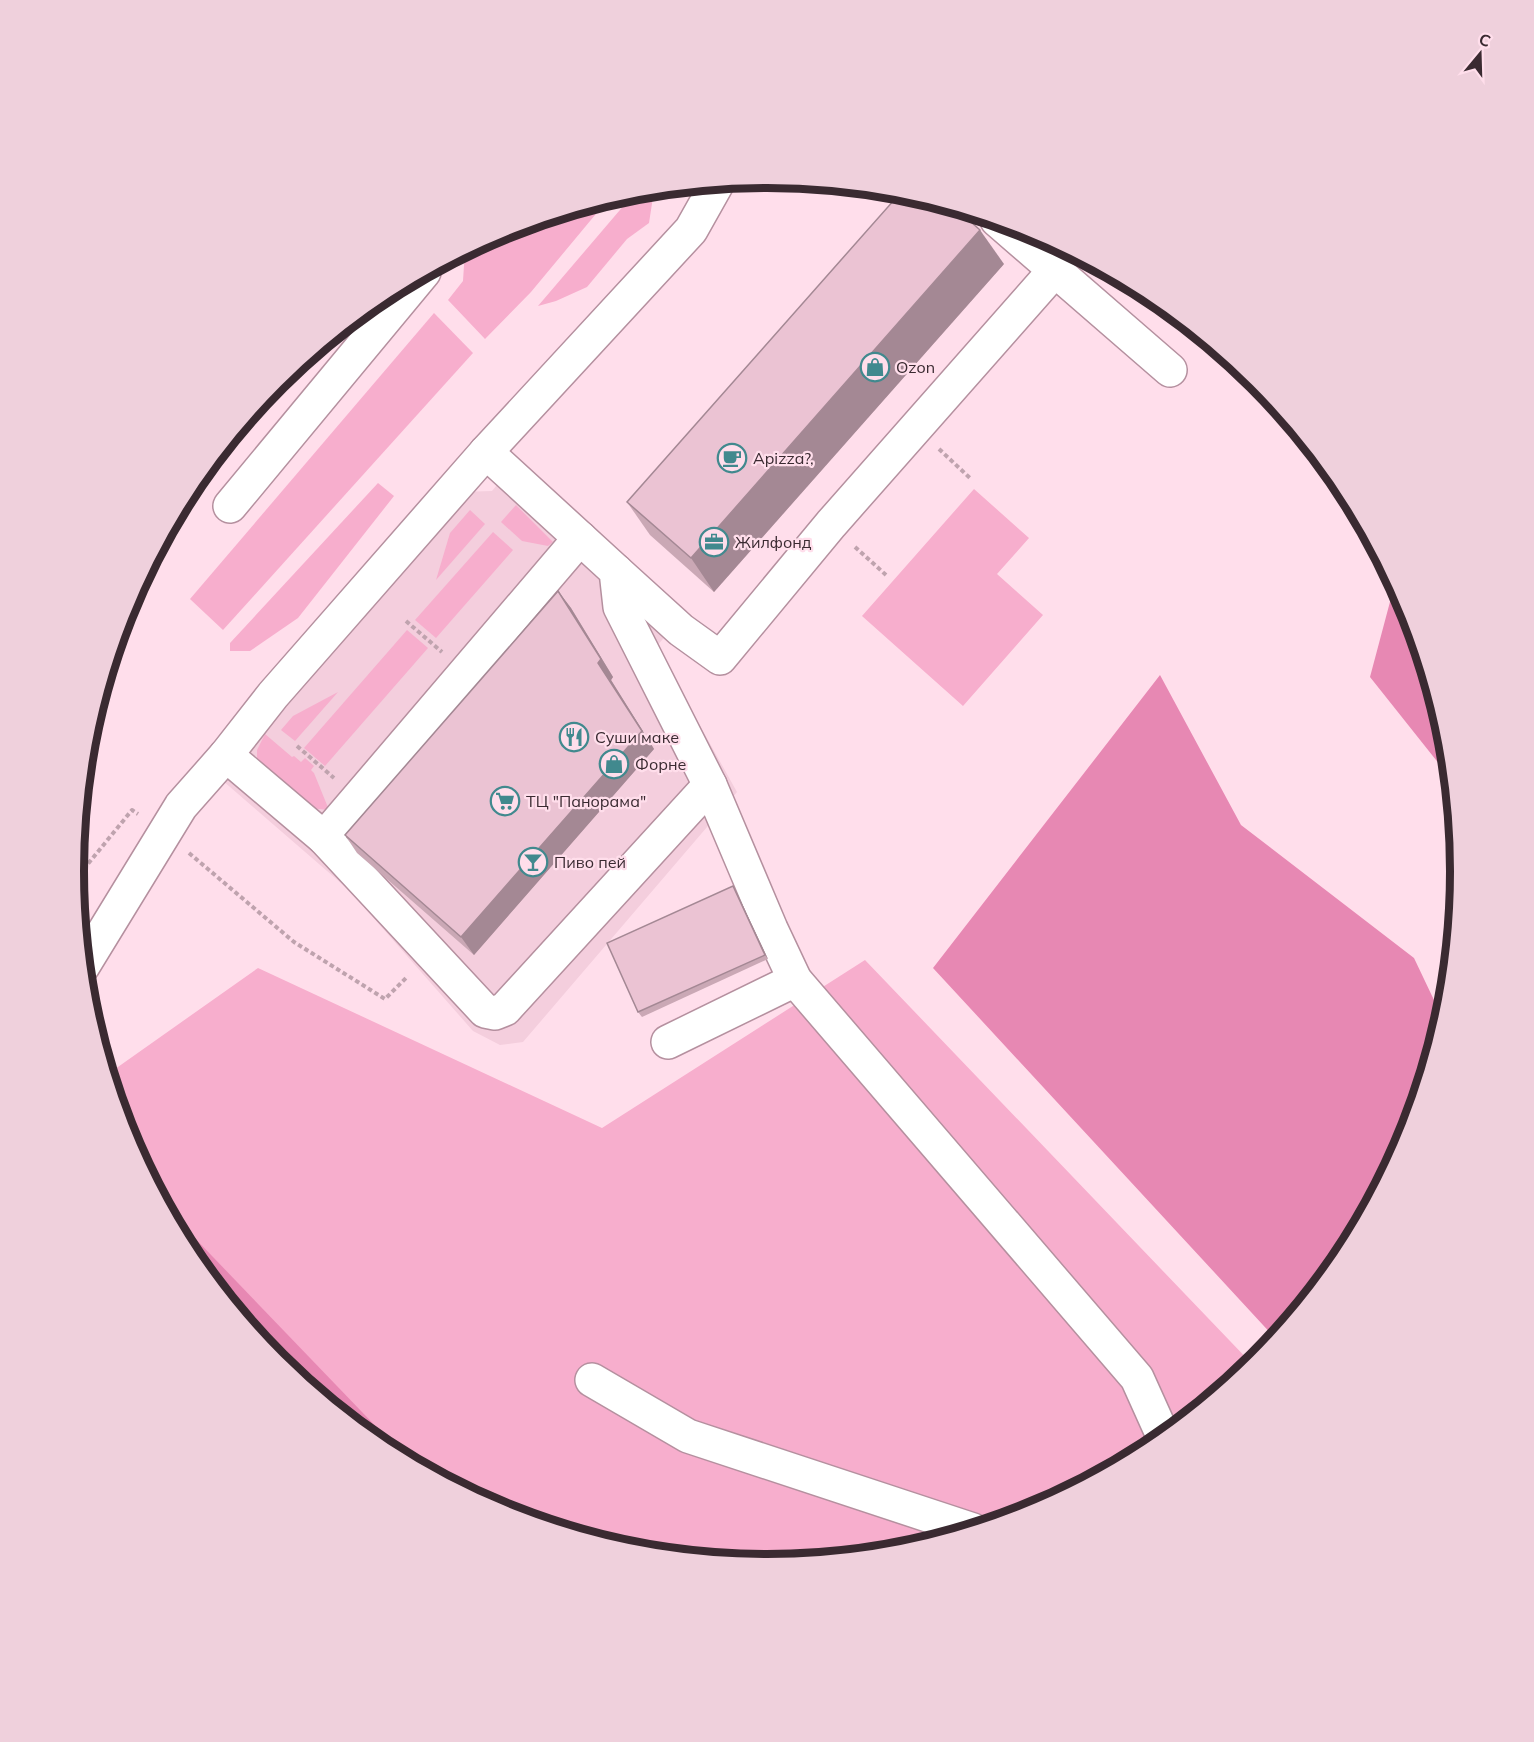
<svg xmlns="http://www.w3.org/2000/svg" width="1534" height="1742" font-family="Mulish,sans-serif">
<rect width="100%" height="100%" fill="#ffdeeb"/>
<!-- built -->
<path fill="#f4cedd" d="M516,462L687,611L656,647L737,792L523,1042L500,1045L473,1031L349,890L215,774L459,492L492,491Z"/>
<!-- green -->
<g fill="#f7aecd">
<path d="M648,189L653,197L649,223L627,239L587,287L556,301L538,306L637,190Z"/>
<path d="M610,197L531,292L485,339L448,300L463,281L465,250L502,230Z"/>
<path d="M434,313L473,353L223,630L190,599Z"/>
<path d="M378,483L394,496L298,618L250,651H230V643Z"/>
<path d="M974,489L1029,538L997,574L1043,615L963,706L862,616Z"/>
<path d="M516,505L553,542L548,546L522,541L501,522Z"/>
<path d="M470,510L485,524L436,580L450,533Z"/>
<path d="M493,532L513,550L436,638L415,620Z"/>
<path d="M407,630L428,648L325,766L304,748Z"/>
<path d="M338,692L295,741L281,730L293,716Z"/>
<path d="M265,734L292,757L294,756L301,762L305,758L314,766L311,770L314,773L329,810L309,808L262,768L257,759V750Z"/>
<path d="M865,960L1253,1365L1152,1448L1032,1512L902,1551L767,1564L631,1551L501,1512L381,1447L276,1361L190,1256L126,1136L108,1074L258,968L602,1128Z"/>
</g>
<!-- forest -->
<g fill="#e788b3">
<path d="M1395,583L1408,606L1447,736L1452,782L1436,760L1370,677Z"/>
<path d="M1160,675L1241,825L1414,958L1443,1019L1408,1137L1343,1257L1276,1339L933,968Z"/>
<path d="M163,1205L412,1464L381,1447L276,1361L190,1256Z"/>
</g>
<g fill="none" stroke-linecap="round" stroke-linejoin="round">
<!-- minor casing -->
<g stroke="#b5909f" stroke-width="36">
<g id="minor">
<path d="M997,220L1170,370"/>
<path d="M486,452L616,571L620,607L710,785L771,929L795,980L1137,1378L1164,1438"/>
<path d="M230,506L424,272"/>
<path d="M616,571L681,630L720,658L831,524L1055,270"/>
<path d="M226,755L324,838L485,1011L495,1013L505,1009L710,785"/>
<path d="M324,838L580,538"/>
<path d="M83,966L181,806L226,755L273,695L486,452L691,230L718,182"/>
<path d="M668,1042L795,980"/>
<path d="M592,1380L688,1436L973,1530"/>
</g>
</g>
<!-- path -->
<g stroke="#bfa3ae" stroke-width="4" stroke-dasharray="4.5 3" stroke-linecap="butt">
<path d="M939,449L971,479"/>
<path d="M855,547L886,575"/>
<path d="M406,621L442,652"/>
<path d="M297,746L334,778"/>
<path d="M189,853L294,942L385,999L408,976"/>
<path d="M74,881L132,810L138,814"/>
</g>
<!-- minor -->
<use href="#minor" stroke="#fff" stroke-width="33"/>
</g>
<!-- wall -->
<g fill="#caa8b5">
<path d="M1004,264L714,592L650,535L627,502Z"/>
<path d="M558,591L571,608L613,677L611,680L654,749L474,955L357,853L345,835Z"/>
<path d="M733,886L736,891L768,959L642,1017L638,1012Z"/>
</g>
<!-- shaded-wall -->
<g fill="#a48894">
<path d="M980,230L1004,264L714,592L691,558Z"/>
<path d="M333,334L199,487L195,480L277,380Z"/>
<path d="M558,591L571,608L613,677L611,680L654,749L474,955L461,937L598,663Z"/>
<path d="M733,886L736,891L768,959L765,955Z"/>
</g>
<!-- building -->
<g fill="#ebc3d3" stroke="#a48894" stroke-width="1.5">
<path d="M902,191L953,206L980,230L691,558L627,502Z"/>
<path d="M558,591L601,659L598,663L642,731L461,937L345,835Z"/>
<path d="M733,886L765,955L638,1012L607,943Z"/>
</g>
<!-- icons -->
<defs>
<g id="shop-ring" transform="scale(1.5)"><circle r="9.5" fill="#ffdeeb" stroke="#41898e" stroke-width="1.5"/><path d="M-5-2.5h2.3a2.7 3.5 0 0 1 5.4 0H5L5.5 6h-11ZM-1.5-2.5h3a1.5 2.3 0 0 0-3 0Z" fill="#41898e"/></g>
<g id="cafe-ring" transform="scale(1.5)"><circle r="9.5" fill="#ffdeeb" stroke="#41898e" stroke-width="1.5"/><path d="M-5.5-4.5H6V0H3Q3 3.5 0 3.5H-2.5Q-5.5 3.5-5.5 0ZM3-3.2v2h1.7v-2ZM-6 4.5H4V6H-6Z" fill="#41898e"/></g>
<g id="office-ring" transform="scale(1.5)"><circle r="9.5" fill="#ffdeeb" stroke="#41898e" stroke-width="1.5"/><path d="M-6-3h4V-5.5h4V-3h4V5H-6ZM-1-4.5V-3h2v-1.5ZM-6 0V1H6V0Z" fill="#41898e"/></g>
<g id="restaurant-ring" transform="scale(1.5)"><circle r="9.5" fill="#ffdeeb" stroke="#41898e" stroke-width="1.5"/><path d="M-5-6h1v4h1v-4h1v4h1v-4h1v5L-1.5 .5V6h-2V.5L-5-1ZM5-6V6H3V1.5H1.5Q1.5-4 5-6Z" fill="#41898e"/></g>
<g id="supermarket-ring" transform="scale(1.5)"><circle r="9.5" fill="#ffdeeb" stroke="#41898e" stroke-width="1.5"/><path d="M-6-5.5h2.5l.6 2H6L4.5 2H-2.5L-4.4-4H-6ZM-1.5 3.2a1.3 1.3 0 1 0 .1 0ZM3 3.2a1.3 1.3 0 1 0 .1 0Z" fill="#41898e"/></g>
<g id="bar-ring" transform="scale(1.5)"><circle r="9.5" fill="#ffdeeb" stroke="#41898e" stroke-width="1.5"/><path d="M-6-5H6L.8 .8V4.5H3.5V6h-7V4.5H-.8V.8Z" fill="#41898e"/></g>
</defs>
<g fill-rule="evenodd">
<use href="#shop-ring" x="875" y="367"/>
<use href="#cafe-ring" x="732" y="458"/>
<use href="#office-ring" x="714" y="542"/>
<use href="#restaurant-ring" x="574" y="737"/>
<use href="#shop-ring" x="614" y="764"/>
<use href="#supermarket-ring" x="505" y="801"/>
<use href="#bar-ring" x="533" y="862"/>
</g>
<g text-anchor="middle" dominant-baseline="central" stroke-width="4.5" stroke-linejoin="round" paint-order="stroke">
<!-- poi labels -->
<g font-size="16" fill="#3a2a31" stroke="#ffdeeb" text-anchor="start">
<text x="896" y="367">Ozon</text>
<text x="753" y="458">Apizza?,</text>
<text x="735" y="542">Жилфонд</text>
<text x="595" y="737">Суши маке</text>
<text x="635" y="764">Форне</text>
<text x="526" y="801">ТЦ "Панорама"</text>
<text x="554" y="862">Пиво пей</text>
</g>
</g>
<!-- crop -->
<path d="M0 0H1534V1742H0ZM84 871a683 683 0 1 1 1366 0a683 683 0 1 1-1366 0Z" fill="#efd0dc" fill-rule="evenodd"/>
<path fill="none" stroke="#3a2a31" stroke-width="8" d="M84 871a683 683 0 1 1 1366 0a683 683 0 1 1-1366 0Z"/>
<!-- north arrow -->
<g transform="translate(1480 54) rotate(19)" stroke="#ffdeeb" stroke-width="4.5" paint-order="stroke">
<path d="M0-4.5L10 22L0 15L-10 22Z" fill="#3a2a31"/>
<text y="-9" font-size="16" font-weight="bold" text-anchor="middle" fill="#3a2a31">С</text>
</g>
</svg>
